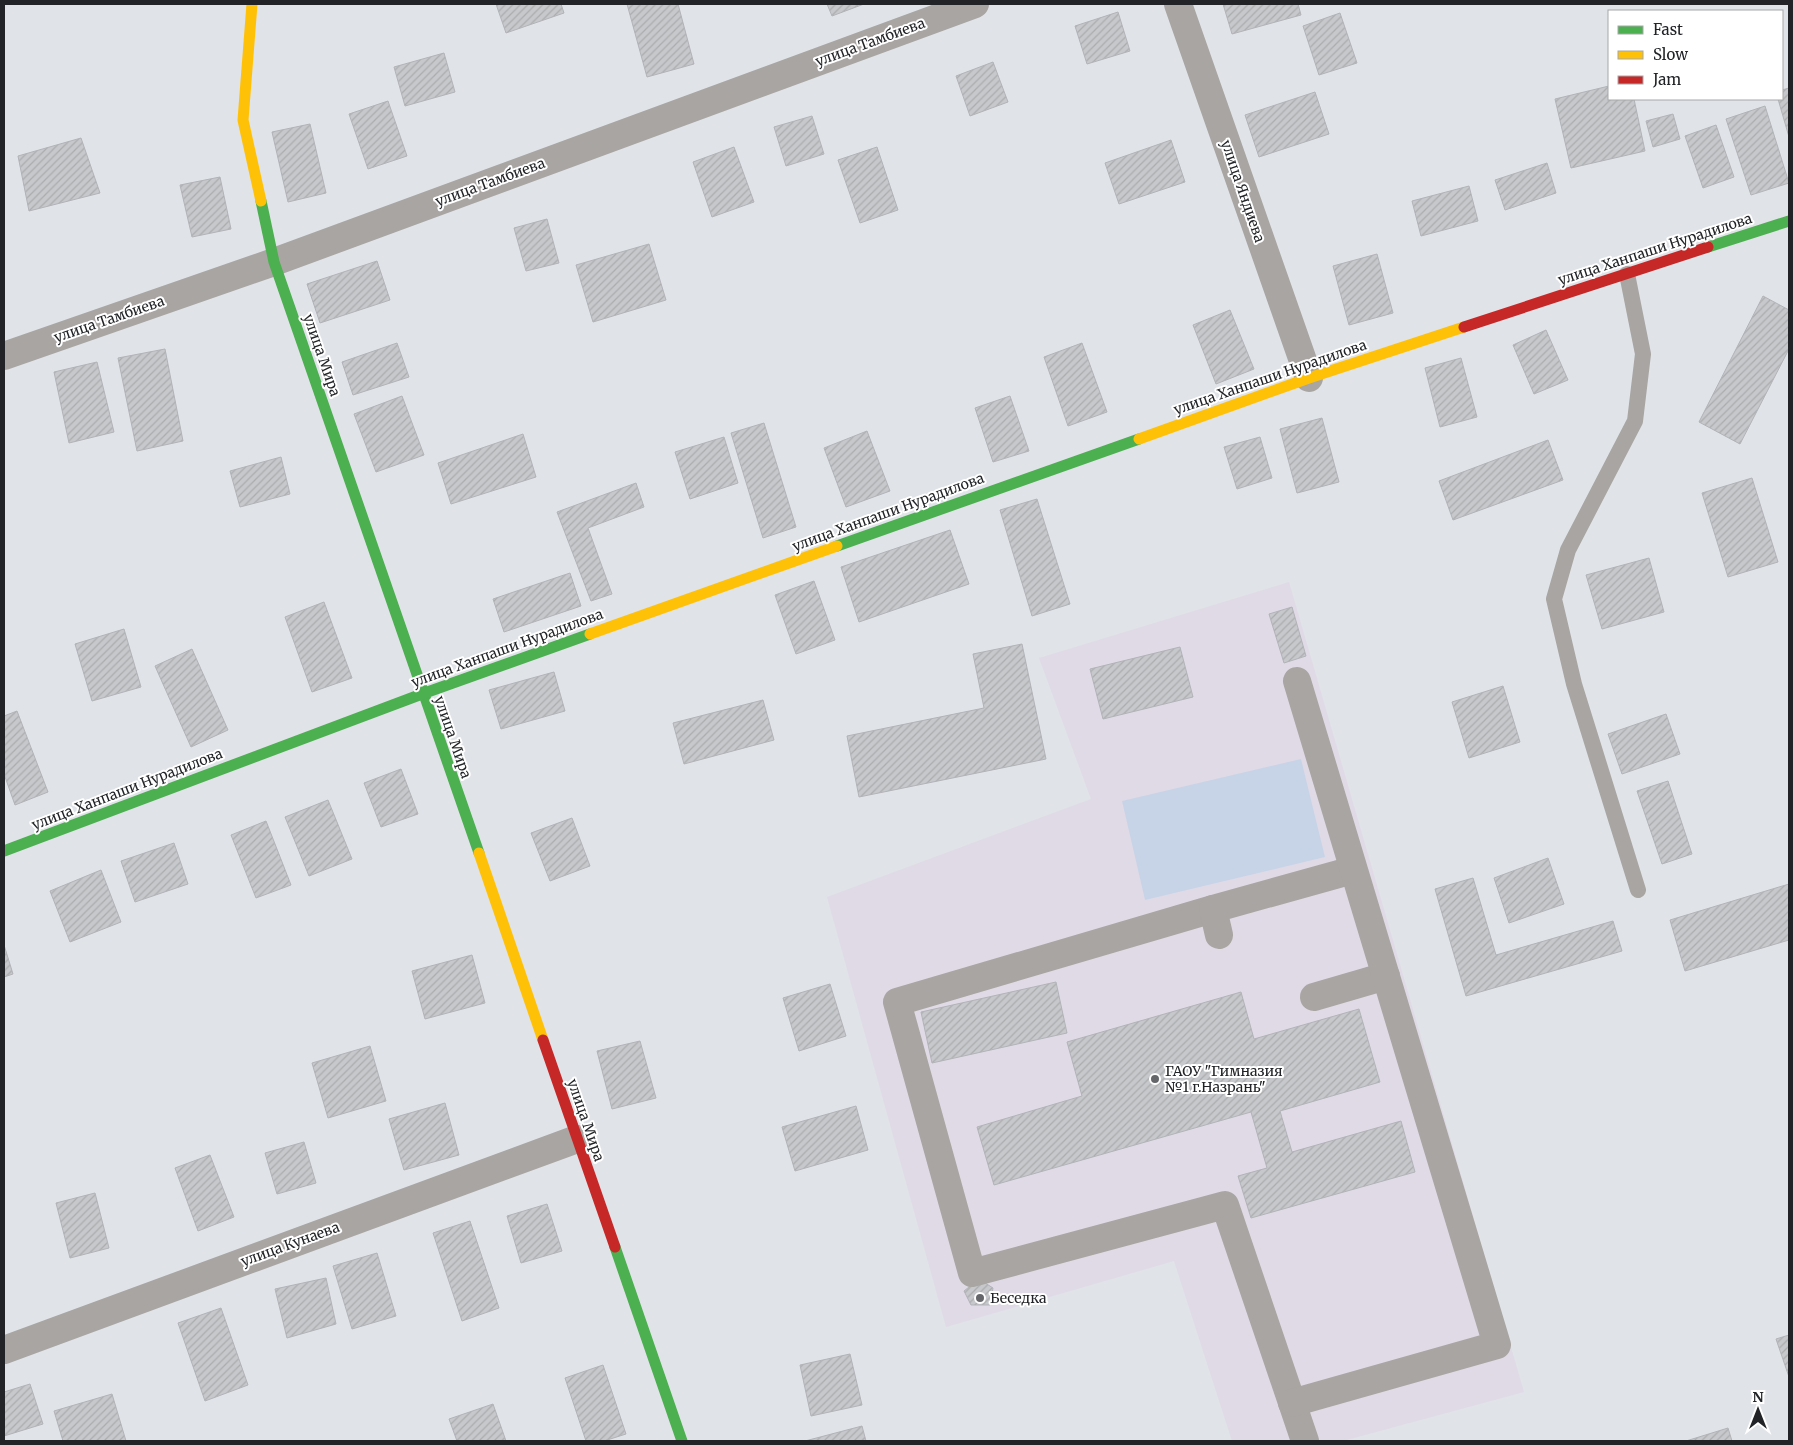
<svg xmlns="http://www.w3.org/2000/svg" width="1793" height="1445" font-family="Merriweather,serif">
<defs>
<pattern id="building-hatch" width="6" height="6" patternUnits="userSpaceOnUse" patternTransform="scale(1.25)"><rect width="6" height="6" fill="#c6c8cb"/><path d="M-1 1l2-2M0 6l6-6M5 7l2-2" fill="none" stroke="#aaacae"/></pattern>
</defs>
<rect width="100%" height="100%" fill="#e0e3e8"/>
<!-- education -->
<path fill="#e0dae6" d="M1289,582L1524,1392L1343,1441H1232L1174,1261L946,1327L827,897L1091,799L1039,658Z"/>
<!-- grass -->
<path fill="#c7d4e7" d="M1301,759L1325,857L1145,900L1122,801Z"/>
<!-- building -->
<g fill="url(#building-hatch)" stroke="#b2b3b8">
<path d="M496,4H561L564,13L506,33Z"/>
<path d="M627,4H678L694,64L647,77Z"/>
<path d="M827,4H864L832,16Z"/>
<path d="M1223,4H1298L1301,15L1232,34Z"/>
<path d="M1118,12L1130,51L1087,64L1075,26Z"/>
<path d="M1340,13L1357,63L1319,75L1303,26Z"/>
<path d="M444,53L455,92L405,106L394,67Z"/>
<path d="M993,62L1008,102L970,116L956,76Z"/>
<path d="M1609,86V99H1634L1645,151L1571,168L1555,99Z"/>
<path d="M1789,88V137L1778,99H1782V90Z"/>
<path d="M1315,92L1329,134L1259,157L1245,115Z"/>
<path d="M388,101L407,156L368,169L349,114Z"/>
<path d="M1765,106L1789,183L1751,195L1726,119Z"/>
<path d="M1673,114L1680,139L1653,147L1646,121Z"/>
<path d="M812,116L824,154L786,166L774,127Z"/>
<path d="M310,124L326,193L288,202L272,132Z"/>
<path d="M1716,125L1734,177L1703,188L1685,136Z"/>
<path d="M81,138L100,193L29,211L18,156Z"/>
<path d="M1171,140L1185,182L1119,204L1105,163Z"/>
<path d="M734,147L754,202L712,217L693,162Z"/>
<path d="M877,147L898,210L860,223L838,160Z"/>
<path d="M1547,163L1556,193L1505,210L1495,180Z"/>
<path d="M220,177L231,229L192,237L180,185Z"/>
<path d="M1469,186L1478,221L1421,236L1412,201Z"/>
<path d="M547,219L559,263L526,271L514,228Z"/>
<path d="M649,244L666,300L593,322L576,265Z"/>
<path d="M1377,254L1393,313L1349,325L1333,266Z"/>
<path d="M377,261L390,300L320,323L307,284Z"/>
<path d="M1763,296L1789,310V349L1740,444L1699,422Z"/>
<path d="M1230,310L1254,369L1216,384L1193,325Z"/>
<path d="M1546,330L1568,380L1534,394L1513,345Z"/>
<path d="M397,343L409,377L353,395L342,362Z"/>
<path d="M1082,343L1107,412L1068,426L1044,357Z"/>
<path d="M165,349L183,441L137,451L118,358Z"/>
<path d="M1461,358L1477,417L1440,427L1425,368Z"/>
<path d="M97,362L114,432L69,443L54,372Z"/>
<path d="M402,396L424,455L376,472L354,414Z"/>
<path d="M1010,396L1029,451L993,462L975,408Z"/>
<path d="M1322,418L1339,482L1297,493L1280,429Z"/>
<path d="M764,423L796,527L763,538L731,433Z"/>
<path d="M867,431L890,491L846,507L824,448Z"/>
<path d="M523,434L536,477L451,504L438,463Z"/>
<path d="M724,437L738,483L690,499L675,452Z"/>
<path d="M1260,437L1272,478L1237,489L1224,447Z"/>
<path d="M1548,440L1563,480L1453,520L1439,481Z"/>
<path d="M281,457L290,494L240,507L230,471Z"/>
<path d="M1752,478L1778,562L1728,577L1702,493Z"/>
<path d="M636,483L644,507L588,528L612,594L591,601L557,512Z"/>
<path d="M1037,499L1070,604L1032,616L1000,510Z"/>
<path d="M950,530L969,584L859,622L841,567Z"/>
<path d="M1649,558L1664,612L1602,629L1586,575Z"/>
<path d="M570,573L581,606L504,632L493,599Z"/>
<path d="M814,581L835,640L796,654L775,595Z"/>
<path d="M324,602L352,678L312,692L285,617Z"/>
<path d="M1292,607L1306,656L1284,663L1269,614Z"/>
<path d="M124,629L141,687L92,701L75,644Z"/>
<path d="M1022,644L1046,759L859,797L847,736L984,708L973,654Z"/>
<path d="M1180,647L1193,697L1103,719L1090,669Z"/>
<path d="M192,649L228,730L191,747L155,666Z"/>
<path d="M554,672L565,711L501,729L489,690Z"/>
<path d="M1503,686L1520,742L1469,758L1452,702Z"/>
<path d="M763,700L774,740L684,764L673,723Z"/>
<path d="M17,711L48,792L15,805L4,774V716Z"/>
<path d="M1666,714L1680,754L1622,774L1608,734Z"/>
<path d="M401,769L418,814L381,827L364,783Z"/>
<path d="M1668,781L1692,854L1662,864L1637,791Z"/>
<path d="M328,800L352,859L309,876L285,817Z"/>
<path d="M572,818L590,866L550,881L531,833Z"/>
<path d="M266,821L291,885L256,898L231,835Z"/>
<path d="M174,843L188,884L135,902L121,861Z"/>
<path d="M1548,858L1564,904L1509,923L1494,878Z"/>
<path d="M101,870L121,922L70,942L50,891Z"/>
<path d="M1473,878L1496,955L1613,921L1622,951L1466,996L1435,889Z"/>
<path d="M1789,884V940L1685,971L1670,920Z"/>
<path d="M4,945L13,974L4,977Z"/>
<path d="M472,955L485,1003L425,1019L412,971Z"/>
<path d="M1056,982L1067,1033L932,1063L921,1012Z"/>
<path d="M830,984L846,1036L799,1051L783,998Z"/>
<path d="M1241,992L1254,1039L1359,1009L1380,1082L1280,1111L1292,1152L1401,1121L1415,1172L1251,1218L1238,1176L1267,1168L1251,1112L994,1185L977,1127L1082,1096L1067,1042Z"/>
<path d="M640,1041L656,1098L612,1109L597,1051Z"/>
<path d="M370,1046L386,1101L328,1118L312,1063Z"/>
<path d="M445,1103L459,1155L404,1170L389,1119Z"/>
<path d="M856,1106L868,1150L795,1171L782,1127Z"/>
<path d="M304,1142L316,1183L277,1194L265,1153Z"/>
<path d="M210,1155L234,1217L198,1231L175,1168Z"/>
<path d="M95,1193L109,1248L70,1258L56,1203Z"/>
<path d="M547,1204L562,1251L521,1263L507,1216Z"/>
<path d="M470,1221L499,1308L462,1321L433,1233Z"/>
<path d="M377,1253L396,1316L352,1329L333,1266Z"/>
<path d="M326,1278L336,1324L287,1338L275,1289Z"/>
<path d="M979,1279L993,1288L990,1305H971L964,1291Z"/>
<path d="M221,1308L248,1385L205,1401L178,1323Z"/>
<path d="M1789,1335V1377L1776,1339Z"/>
<path d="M850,1354L862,1405L811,1416L800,1365Z"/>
<path d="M603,1365L626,1434L604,1441H586L565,1378Z"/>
<path d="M30,1384L43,1424L4,1436V1392Z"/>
<path d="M112,1394L126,1441H63L54,1411Z"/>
<path d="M493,1404L506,1441H457L449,1419Z"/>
<path d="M862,1426L866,1441H805Z"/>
<path d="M1728,1428L1732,1441H1686Z"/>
</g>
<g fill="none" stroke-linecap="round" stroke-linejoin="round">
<!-- lane -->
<path stroke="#a8a5a2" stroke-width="16" d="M1627,274L1643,354L1635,421L1568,550L1554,599L1574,684L1638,890"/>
<!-- street -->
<g stroke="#a8a5a2" stroke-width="28">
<path d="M1178,4L1309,378"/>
<path d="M4,356L274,262L975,4"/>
<path d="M1213,909L897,1002L972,1273L1225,1205L1305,1441"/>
<path d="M1219,935L1213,909L1353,870"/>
<path d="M1314,997L1386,976"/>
<path d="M4,1350L577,1139"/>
<path d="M1292,1403L1497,1345L1297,681"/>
</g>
<!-- fast -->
<g stroke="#4caf50" stroke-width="11">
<path d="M261,201L274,262L479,853"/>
<path d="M1708,247L1789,221"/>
<path d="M837,546L1139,439"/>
<path d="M4,851L422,694L590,634"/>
<path d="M615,1247L682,1441"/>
</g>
<!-- slow -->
<g stroke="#ffc107" stroke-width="11">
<path d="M252,4L243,120L261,201"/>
<path d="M1139,439L1309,378L1464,327"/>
<path d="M590,634L837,546"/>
<path d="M479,853L543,1040"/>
</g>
<!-- jam -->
<g stroke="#c62828" stroke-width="11">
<path d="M1464,327L1708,247"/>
<path d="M543,1040L615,1247"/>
</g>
</g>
<!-- markers -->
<g fill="#64666a" stroke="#fff" stroke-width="2">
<circle cx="1155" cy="1079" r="5"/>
<circle cx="980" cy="1298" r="5"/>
</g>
<g text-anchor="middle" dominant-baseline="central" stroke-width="4" stroke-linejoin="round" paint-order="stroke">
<!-- street labels -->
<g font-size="14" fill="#212326" stroke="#fff">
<text transform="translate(870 42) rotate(-20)">улица Тамбиева</text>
<text transform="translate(490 182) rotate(-20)">улица Тамбиева</text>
<text transform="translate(1243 191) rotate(71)">улица Яндиева</text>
<text transform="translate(1655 249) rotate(-18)">улица Ханпаши Нурадилова</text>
<text transform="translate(109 319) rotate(-19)">улица Тамбиева</text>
<text transform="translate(322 355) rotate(71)">улица Мира</text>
<text transform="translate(1270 377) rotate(-19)">улица Ханпаши Нурадилова</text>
<text transform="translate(888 512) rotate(-20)">улица Ханпаши Нурадилова</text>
<text transform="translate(507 648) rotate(-20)">улица Ханпаши Нурадилова</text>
<text transform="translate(453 737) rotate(71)">улица Мира</text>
<text transform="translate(127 789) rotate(-21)">улица Ханпаши Нурадилова</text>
<text transform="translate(586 1120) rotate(71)">улица Мира</text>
<text transform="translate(290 1244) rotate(-20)">улица Кунаева</text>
</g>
<!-- poi labels -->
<g font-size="14" fill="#212326" stroke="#fff" text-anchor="start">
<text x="1165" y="1071">ГАОУ "Гимназия<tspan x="1165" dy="16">№1 г.Назрань"</tspan></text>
<text x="990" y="1298">Беседка</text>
</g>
</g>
<!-- border -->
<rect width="1793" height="1445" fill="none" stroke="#212326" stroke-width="10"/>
<!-- legend -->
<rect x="1608" y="10" width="175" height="90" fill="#ffffff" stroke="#a6a7a8"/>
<rect x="1618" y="26" width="25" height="8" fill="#4caf50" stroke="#a6a7a8"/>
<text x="1653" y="35" font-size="15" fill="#212326">Fast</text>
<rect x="1618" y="51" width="25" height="8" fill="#ffc107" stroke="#a6a7a8"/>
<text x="1653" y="60" font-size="15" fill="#212326">Slow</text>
<rect x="1618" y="76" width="25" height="8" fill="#c62828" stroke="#a6a7a8"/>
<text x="1653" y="85" font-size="15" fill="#212326">Jam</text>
<!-- north arrow -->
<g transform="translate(1758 1410)" stroke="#ffffff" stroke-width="4" paint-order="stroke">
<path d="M0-4L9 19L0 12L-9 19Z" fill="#212326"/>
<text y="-8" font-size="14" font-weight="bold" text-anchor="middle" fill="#212326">N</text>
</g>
</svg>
